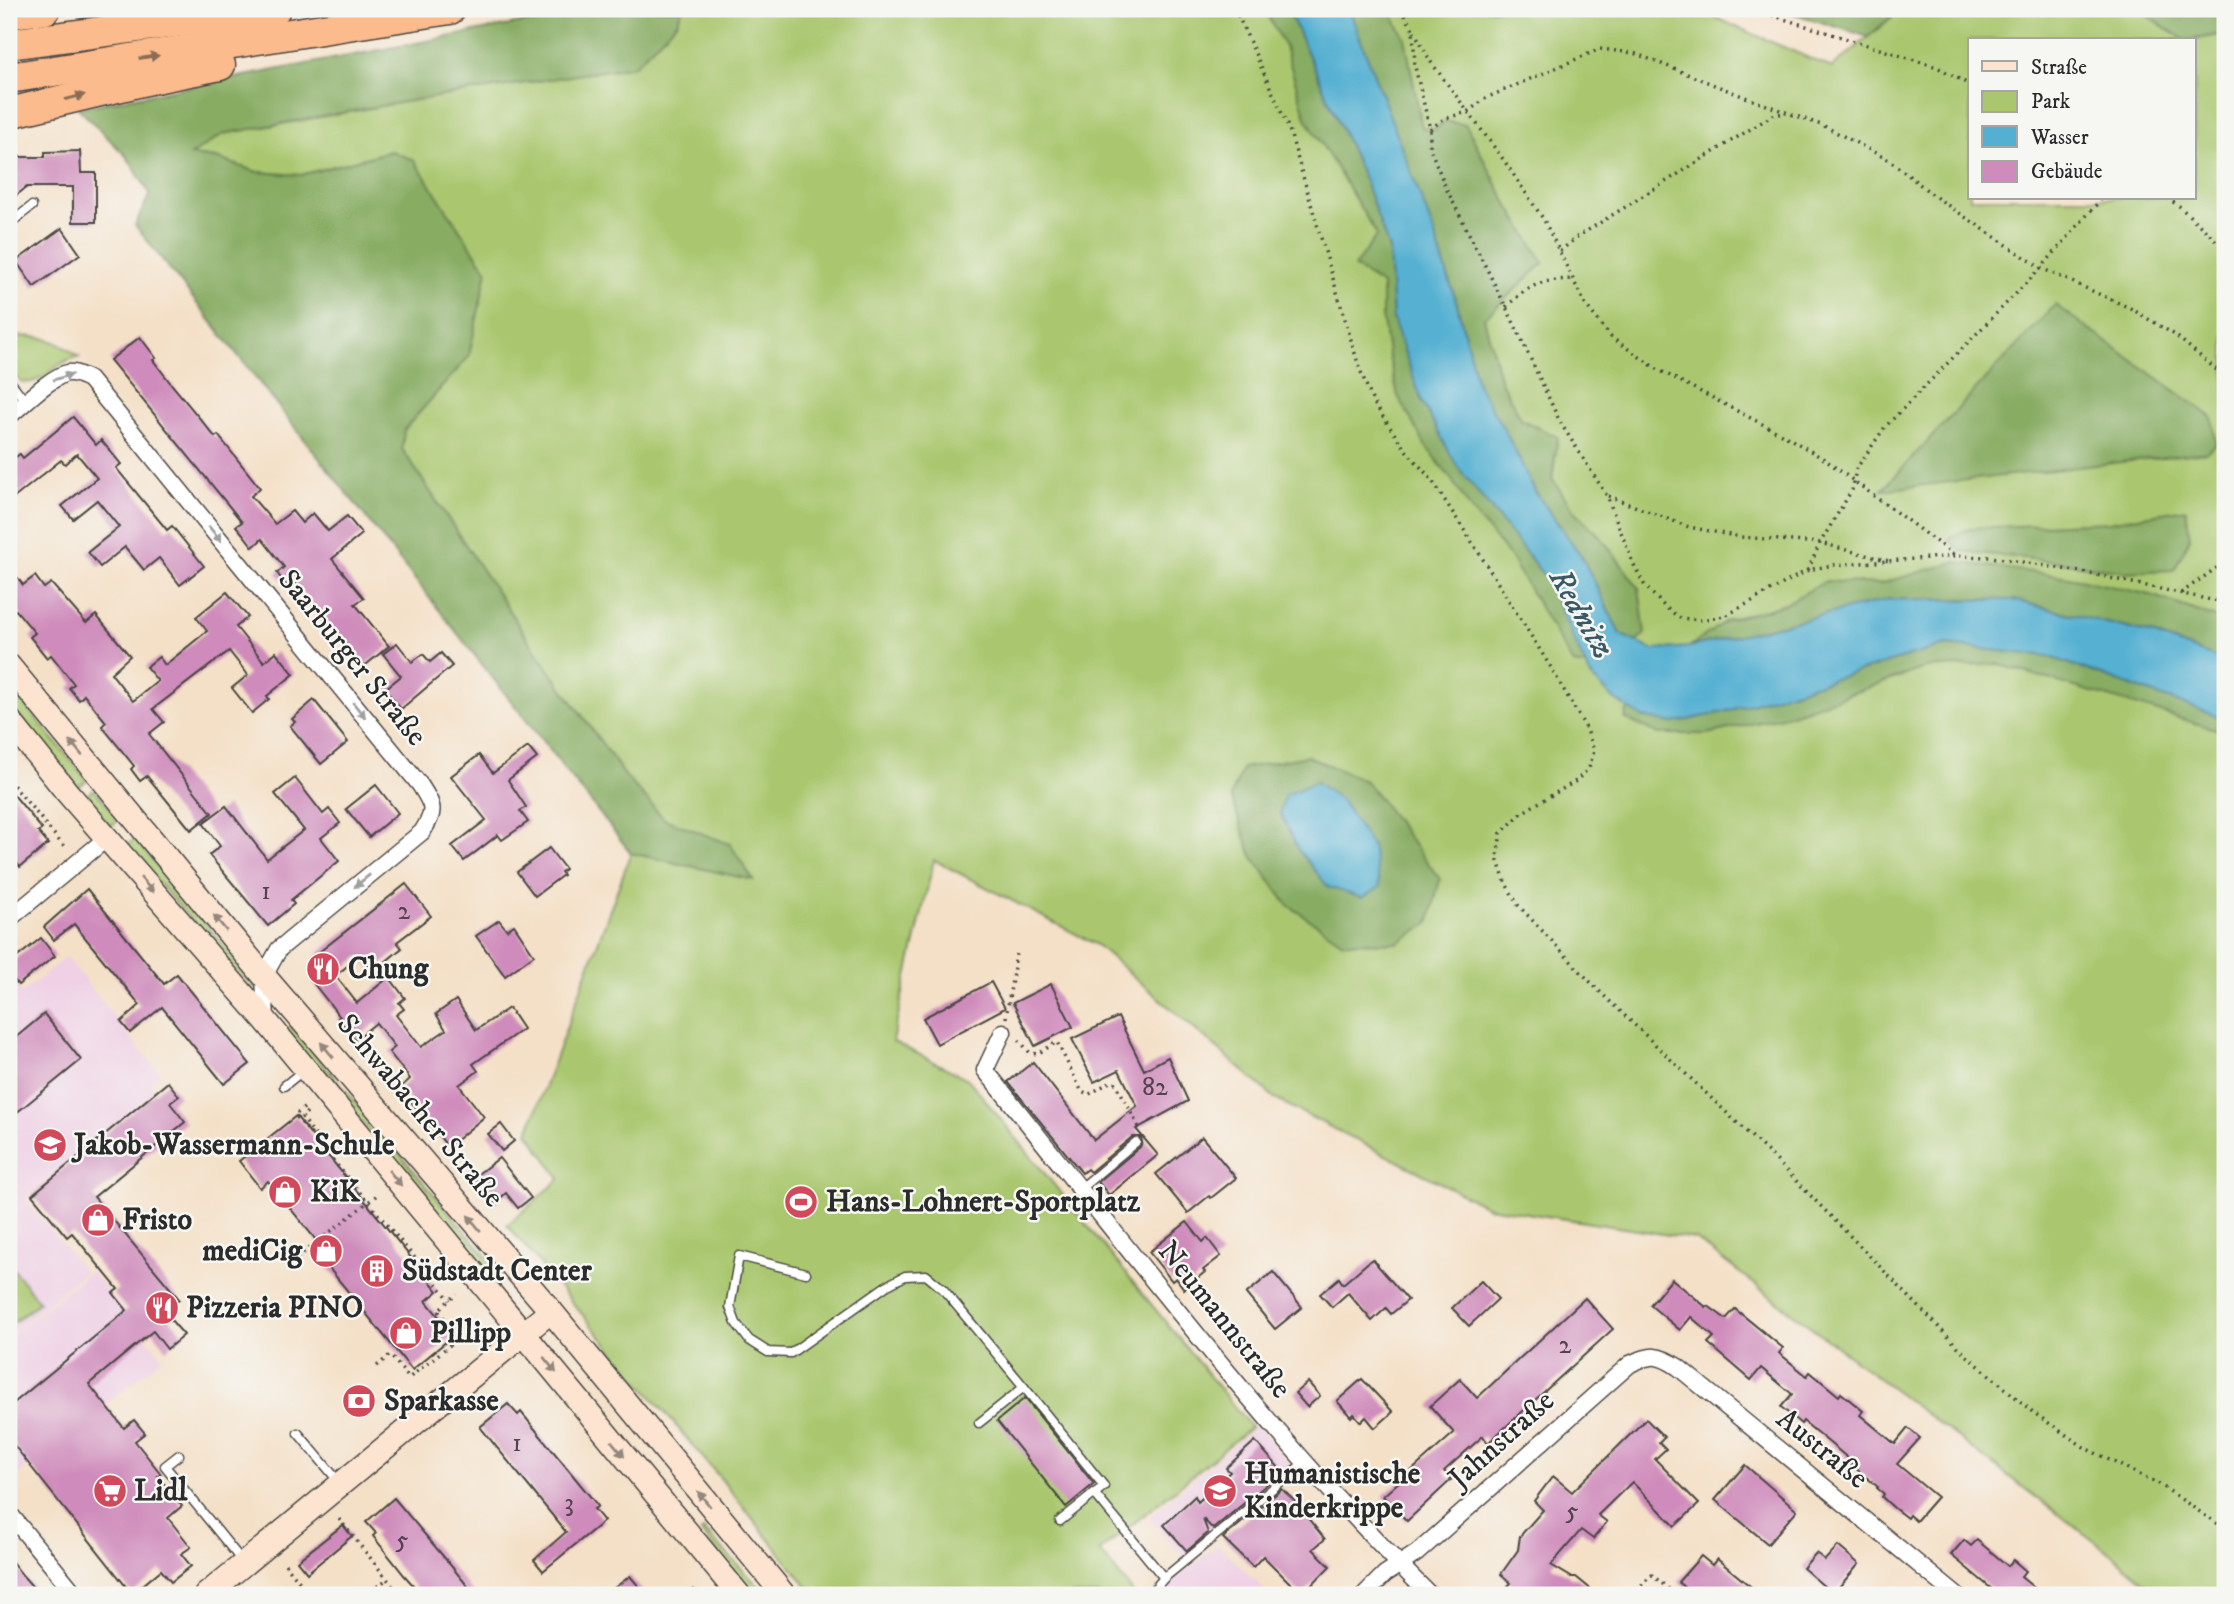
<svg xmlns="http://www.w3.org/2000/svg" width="2234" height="1604" font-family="'IM FELL DW Pica',serif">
<rect width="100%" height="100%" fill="#f6f6f2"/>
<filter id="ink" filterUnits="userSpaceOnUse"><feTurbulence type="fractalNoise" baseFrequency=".0143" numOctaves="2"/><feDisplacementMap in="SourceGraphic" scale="14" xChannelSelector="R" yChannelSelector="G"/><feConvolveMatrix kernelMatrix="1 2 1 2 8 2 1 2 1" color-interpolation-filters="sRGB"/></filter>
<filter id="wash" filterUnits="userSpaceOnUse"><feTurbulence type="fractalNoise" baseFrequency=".00686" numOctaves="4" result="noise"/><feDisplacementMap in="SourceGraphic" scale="28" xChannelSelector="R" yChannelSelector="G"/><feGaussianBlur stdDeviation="1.57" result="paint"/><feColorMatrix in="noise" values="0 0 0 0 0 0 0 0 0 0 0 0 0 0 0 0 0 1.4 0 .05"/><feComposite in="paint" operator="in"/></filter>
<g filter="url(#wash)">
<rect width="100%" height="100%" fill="#f4e0c7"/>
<!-- built -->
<g fill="#efd0e5">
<path d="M66,957L160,1074L150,1083L156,1090L25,1199L85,1272L9,1335V977L22,993Z"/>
<path d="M91,1271L163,1358L12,1479L9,1475V1337Z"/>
<path d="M1257,1425L1290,1465L1185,1558L1148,1518Z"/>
<path d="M1218,1545L1270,1595H1161V1591Z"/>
</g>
<!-- green -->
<g fill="#aac76f" stroke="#6a794d" stroke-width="2" fill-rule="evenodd">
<path d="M682,9H1711L1716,18L1832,68L1901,9H2136L2185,40H1970V198H2194V40L2225,34V1595H2160L2106,1550L1695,1239L1488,1207L1277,1100L1097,945L934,860L892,1041L968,1079L1251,1427L1100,1551L1135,1595H814L721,1479L507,1225L560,1179L528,1132L631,853L752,879L729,844L664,819L626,777L533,647L402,449L403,430L469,356L391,151L301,175L257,172L216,158L190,155L223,134L410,101L677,22ZM1243,768L1252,856L1231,797Z"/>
<path d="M9,336C41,336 53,337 79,357C55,360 43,387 21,382L9,369Z"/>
<path d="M9,685L87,780L77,788L9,705Z"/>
<path d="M94,789L119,819L110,827L85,797Z"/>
<path d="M135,839L257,985L252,989L126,846Z"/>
<path d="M291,1026L503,1276L495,1283L286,1031Z"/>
<path d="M9,1264L39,1302L9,1326Z"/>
<path d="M704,1530L767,1595H752L701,1532Z"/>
</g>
<!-- forest -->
<g fill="#87ac62" stroke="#596c46" stroke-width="2">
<path d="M593,9H682L677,22L634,66L410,101L223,134L191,155L216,158L257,172L301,175L391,151L414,160L487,271L469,356L404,430L402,449L533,647L626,777L664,819L730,844L753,880L631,853L135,225L150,194L127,157L78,108Z"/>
<path d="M1264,9H1288L1365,181L1390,249L1393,319L1457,466L1546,578L1587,666L1573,664L1511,558L1474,514L1451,479L1425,445L1398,396L1388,353L1382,316V285L1354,267L1377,235L1306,118L1285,47Z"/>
<path d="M1349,9H1389L1405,38L1422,128L1435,129L1445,121L1466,125L1505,200L1544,263L1484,318L1501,382L1522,420L1558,437L1552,479L1576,513L1600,536L1639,588L1645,634L1636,642L1620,634L1582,557L1536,493L1506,433L1477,383L1457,304L1433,230Z"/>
<path d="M1779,9H1901L1868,37Z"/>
<path d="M2136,9H2225V34L2185,40Z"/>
<path d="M2055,305L2212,417L2216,444L2206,452L1882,490Z"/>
<path d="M2186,509L2190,538L2174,570L2124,572L2061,562L1960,551L1948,539L1970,528L2108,522Z"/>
<path d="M1955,562L2069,577L2151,595L2225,621V661L2152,634L2013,600L1890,599L1689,647L1727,620L1783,605L1826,581L1879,584Z"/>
<path d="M1946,645L2048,656L2225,719V732L1998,664L1925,668L1786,716L1707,734H1659L1625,719L1628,708L1642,717L1673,723L1724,712Z"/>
<path d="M1307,756L1366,781L1440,879L1429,923L1397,943L1343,942L1288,905L1252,856L1231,796L1243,768Z"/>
</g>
<!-- water -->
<g fill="#54b0d2" stroke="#406e7e" stroke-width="2">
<path d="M1288,9H1349L1433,230L1457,304L1477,383L1506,433L1536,493L1582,557L1620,634L1653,650L1689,647L1890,599L2013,600L2152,634L2225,661V719L2048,656L1946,645L1724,712L1673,723L1642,717L1615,700L1591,677L1546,578L1457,466L1422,402L1393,319L1389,249L1365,181Z"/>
<path d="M1316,782L1341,800L1372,846L1380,887L1362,898L1328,887L1298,850L1280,813L1285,795Z"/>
</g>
<g id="blocks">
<!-- building -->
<g fill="#cf8bbb">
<path d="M80,151L81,173H96V222H73V187H27L9,201V157H45V152Z"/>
<path d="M62,228L80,254L34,287L16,261Z"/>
<path d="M140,337L156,358L153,360L172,385L215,437L218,435L260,488L251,496L275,524L292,511L302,523L313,513L328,531L347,516L362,534L332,559L364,598L355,604L389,646L362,668L345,647L347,646L293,581L287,586L277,573L284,567L262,539L253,547L243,534L236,526L242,522L110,360Z"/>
<path d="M73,417L96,445L101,440L121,464L116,468L167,530L172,526L204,566L180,585L159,558L144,570L125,547L100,567L88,552L119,527L97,500L73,519L62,506L97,478L77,454L65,464L61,460L9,502V462L20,454L23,458Z"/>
<path d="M9,566L23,585L35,576L44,588L51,583L86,623L96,615L130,656L111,673L133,701L158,681L146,667L159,657L165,665L207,631L196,617L227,592L248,617L236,627L264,662L276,652L294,674L267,696L269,699L252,713L232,688L248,675L229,651L153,709L164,722L149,734L212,813L191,830L147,776L140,781L131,769L134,766L102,726L106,722L84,695L79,700L69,688L74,684L51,655L47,658L30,637L35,633L16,610L9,615Z"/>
<path d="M397,643L412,662L423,654L430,662L441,653L452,666L401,709L385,689L401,676L383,654Z"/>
<path d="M314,700L348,742L321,764L290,726L295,722L292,719Z"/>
<path d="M528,747L537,758L508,780L526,807L520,811L528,822L502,840L498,835L464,861L452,846L486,820L451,776L479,755L493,773Z"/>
<path d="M295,778L323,814L329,809L340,823L321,838L339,861L291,900L294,904L268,926L209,855L220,846L203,823L226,806L267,859L304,830L275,794Z"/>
<path d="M376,785L398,813L369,837L346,809Z"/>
<path d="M9,789L42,829L38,832L48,844L20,867L9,854Z"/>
<path d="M549,848L565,869L561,872L563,875L535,896L517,872Z"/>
<path d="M406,884L431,916L397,942L402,948L373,972L360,956L336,975L318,953Z"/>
<path d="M87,889L164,984L177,974L250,1064L224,1084L162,1007L130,1033L121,1022L140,1005L74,924L54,940L44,927Z"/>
<path d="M499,920L507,930L514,925L534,955L505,976L476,936Z"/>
<path d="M41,938L55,956L18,985L9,974V964Z"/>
<path d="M327,965L357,1003L389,977L405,998L399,1003L404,1009L396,1015L421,1047L446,1030L436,1014L456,1000L476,1030L509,1008L523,1029L473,1064L478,1071L459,1085L484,1117L448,1147L400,1088L410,1079L389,1052L395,1047L376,1023L355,1040L338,1018L340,1017L310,979Z"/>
<path d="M991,982L1005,1008L937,1044L923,1018Z"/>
<path d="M1051,984L1073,1027L1035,1046L1013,1003Z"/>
<path d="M44,1014L81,1060L9,1119V1043Z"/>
<path d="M1118,1017L1144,1070L1168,1057L1188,1101L1136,1129L1158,1155L1109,1195L1098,1182L1140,1147L1142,1142L1141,1137H1132L1090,1172L1087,1169L1082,1173L1008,1082L1033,1062L1094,1140L1137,1106L1119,1070L1094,1082L1072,1039Z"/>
<path d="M168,1082L179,1096L170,1103L185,1122L94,1197L179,1299L164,1312L184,1335L167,1349L153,1331L89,1384L124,1428L134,1420L145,1433L135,1441L161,1474L158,1476L182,1506L168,1518L191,1547L181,1554L191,1566L171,1582L161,1570L132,1594L9,1439V1407L127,1310L113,1293L118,1289L72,1233L67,1237L32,1195Z"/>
<path d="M296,1116L438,1291L426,1301L454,1335L412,1370L315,1251L321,1246L268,1181L260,1188L239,1161Z"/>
<path d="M501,1124L514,1141L502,1151L488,1134Z"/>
<path d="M1202,1137L1236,1178L1211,1198L1209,1196L1188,1213L1156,1174Z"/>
<path d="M499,1158L531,1198L518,1208L506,1193L495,1203L474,1177Z"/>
<path d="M1187,1222L1203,1242L1207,1238L1221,1256L1203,1270L1205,1272L1184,1289L1176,1278L1172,1281L1149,1252Z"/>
<path d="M1372,1259L1408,1300L1391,1314L1386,1308L1372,1321L1348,1293L1332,1307L1320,1294L1339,1278L1343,1284Z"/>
<path d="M1273,1272L1302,1307L1275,1329L1246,1294Z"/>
<path d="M1672,1279L1706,1307L1708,1306L1726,1319L1735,1309L1783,1348L1779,1353L1807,1376L1810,1372L1839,1396L1841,1393L1863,1411L1860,1415L1895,1444L1908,1428L1920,1438L1897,1464L1937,1497L1916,1521L1909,1515L1907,1518L1894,1508L1882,1497L1884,1494L1877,1488L1878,1487L1847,1461L1849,1459L1803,1421L1801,1424L1781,1407L1792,1394L1761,1368L1751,1380L1708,1343L1714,1337L1691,1317L1680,1330L1650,1305Z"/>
<path d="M1481,1281L1498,1299L1469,1326L1452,1308Z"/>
<path d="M1585,1298L1613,1329L1488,1443L1483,1436L1444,1471L1452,1479L1407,1521L1383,1496L1454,1433L1430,1406L1460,1379L1477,1398Z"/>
<path d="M1362,1379L1393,1412L1375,1428L1366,1417L1361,1422L1354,1414L1351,1417L1337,1401Z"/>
<path d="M1308,1382L1320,1396L1307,1407L1295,1393Z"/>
<path d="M1025,1398L1094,1484L1066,1507L997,1421Z"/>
<path d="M508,1404L518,1415L521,1412L571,1473L598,1506L594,1509L604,1521L543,1571L534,1560L566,1532L480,1427Z"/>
<path d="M1646,1419L1664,1437L1659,1442L1666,1449L1655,1459L1699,1504L1675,1526L1632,1482L1598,1515L1607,1522L1593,1539L1581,1530L1551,1565L1571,1577H1576L1598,1595H1520L1508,1586L1511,1583L1501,1574L1518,1550L1520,1536L1543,1510L1534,1501L1553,1476L1572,1492Z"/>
<path d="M1255,1441L1281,1470L1272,1480L1213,1529L1203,1519L1208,1533L1187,1551L1164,1525L1195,1496L1198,1502L1230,1472L1226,1468Z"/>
<path d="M1745,1465L1797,1510L1768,1544L1715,1500Z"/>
<path d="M1282,1489L1303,1509L1302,1511L1325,1539L1313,1549L1330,1566L1302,1595L1263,1556L1253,1567L1223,1538Z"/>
<path d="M394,1498L443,1556L475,1595H422L404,1575L373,1536L376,1533L366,1522Z"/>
<path d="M343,1525L352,1536L307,1573L297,1561Z"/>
<path d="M1964,1540L1971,1546L1977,1540L2008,1566L2013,1560L2026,1571L2021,1577L2043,1595H1999L1951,1555Z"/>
<path d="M1838,1546L1859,1564L1833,1594L1803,1568L1816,1553L1825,1560Z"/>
<path d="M1701,1556L1712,1565L1717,1559L1761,1595H1693L1678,1582Z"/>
<path d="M9,1558L23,1576L40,1595H9Z"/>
<path d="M630,1576L646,1595H605Z"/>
</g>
</g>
</g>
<g filter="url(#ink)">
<use href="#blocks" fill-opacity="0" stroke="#494642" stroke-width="2"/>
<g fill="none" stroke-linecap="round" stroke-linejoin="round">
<!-- lane casing -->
<g stroke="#494642" stroke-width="11">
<g id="lane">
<path d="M9,224L32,206"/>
<path d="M9,380L26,402"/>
<path d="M284,1086L305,1069"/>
<path d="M1081,1188L1136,1142"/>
<path d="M806,1273L739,1256L730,1307L736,1323L749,1340L768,1352L791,1353L886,1286L905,1276L926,1275L943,1289L1024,1387L979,1423"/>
<path d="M1024,1387L1104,1486L1060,1521"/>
<path d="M298,1433L339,1482"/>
<path d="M179,1455L165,1466L242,1561"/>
<path d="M1094,1493L1164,1578"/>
<path d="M1149,1595L1164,1578L1306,1461"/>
</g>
</g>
<!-- street casing -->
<g stroke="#494642" stroke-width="19">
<g id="street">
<path d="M9,416C23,405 51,376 68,373C76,372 82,376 89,379L420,785C434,807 436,810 422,832L279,949L264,976L266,1021"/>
<path d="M9,919L107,838"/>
<path d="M1003,1032L985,1070C1129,1248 1267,1434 1430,1595"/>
<path d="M9,1513L76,1595"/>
<path d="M1364,1595L1385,1574L1417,1553L1630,1364C1652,1354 1658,1354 1678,1367L1956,1595"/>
</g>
</g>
<!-- secondary casing -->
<g stroke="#494642" stroke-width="26">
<g id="secondary">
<path d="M9,666L264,976L551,1311L784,1595"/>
<path d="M9,720L66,791L266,1021L739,1595"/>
<path d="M206,1595L551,1311"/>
</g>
</g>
<!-- highway casing -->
<g stroke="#494642" stroke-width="33">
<g id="highway">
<path d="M9,13L45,9"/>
<path d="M9,44L275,9"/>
<path d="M9,78L450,9"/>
<path d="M9,113L155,78L220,65"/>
</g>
</g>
<!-- path -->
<g stroke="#494642" stroke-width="3.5" stroke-dasharray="2 5" stroke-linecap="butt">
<path d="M1235,9L1289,129L1359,367L1373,402L1404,448L1431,479L1479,553L1550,666L1587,730L1594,751L1589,768L1576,781L1523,812L1501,833L1497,858L1505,882L1518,905L1597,989L1774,1158L1965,1354L2034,1413L2087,1449L2159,1484L2225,1529"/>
<path d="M1401,9L1413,29L1415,67L1430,129V148L1445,186L1512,319L1560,422L1607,496L1633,563L1645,586L1665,607L1680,618L1701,620L1725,616L1808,570L1833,565L1956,556L1992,557L2087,573L2211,600L2225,601"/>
<path d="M1752,9L1937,67L1970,85"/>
<path d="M1414,31L1431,62L1503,159L1544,220L1585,304L1611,337L1657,369L1785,436L1824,459L1954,555"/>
<path d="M1430,129L1444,119L1467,112L1488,97L1600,49L1634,53L1750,99L1824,126L1889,160L1937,198L2041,268L2130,308L2175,335L2225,377"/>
<path d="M2167,198L2179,206L2225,249"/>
<path d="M1560,251L1577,237L1773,115L1786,113"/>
<path d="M1506,307C1530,284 1540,280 1574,279"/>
<path d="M1608,496L1689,527L1740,537L1820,543L1889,561"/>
<path d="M1808,570L1820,543L1852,490L1856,469L1885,427L2041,268L2102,198"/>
<path d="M2181,593L2225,562"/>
<path d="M9,780L67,850"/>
<path d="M1006,1018L1016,954"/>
<path d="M1019,1040L1030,1053L1037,1054L1057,1042L1082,1092L1088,1095L1110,1082L1116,1083L1140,1130"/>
<path d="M304,1108L295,1115L450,1300"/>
<path d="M307,1112L302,1117L317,1138"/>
<path d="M292,1262L377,1195"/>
<path d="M377,1366L390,1355L409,1378L456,1340V1334L438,1310L457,1294"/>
<path d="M339,1519L400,1595"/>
<path d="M285,1564L310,1595"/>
<path d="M343,1595L350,1589"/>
<path d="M366,1595L387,1579"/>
<path d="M688,1595L698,1587"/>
<path d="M1631,1595L1652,1575L1676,1595"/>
</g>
<!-- lane -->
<use href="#lane" stroke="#fff" stroke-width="8"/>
<!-- street -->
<use href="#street" stroke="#fff" stroke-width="16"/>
<!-- secondary -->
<use href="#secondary" stroke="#fde4d1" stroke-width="23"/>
<!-- highway -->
<use href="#highway" stroke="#fbbb8c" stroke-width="30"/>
</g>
<!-- one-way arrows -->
<defs><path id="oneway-solid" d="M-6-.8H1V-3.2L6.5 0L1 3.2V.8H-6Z" transform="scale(1.75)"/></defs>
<g fill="#896c57">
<use href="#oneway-solid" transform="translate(149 57) rotate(-9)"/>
<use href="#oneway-solid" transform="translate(75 97) rotate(-14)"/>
</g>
<g fill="#a0a0a0">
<use href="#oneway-solid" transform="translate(63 377) rotate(-17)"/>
<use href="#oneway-solid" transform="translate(215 534) rotate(51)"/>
<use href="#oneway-solid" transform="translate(359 710) rotate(51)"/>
<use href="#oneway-solid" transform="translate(362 881) rotate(141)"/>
</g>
<g fill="#94887e">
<use href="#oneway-solid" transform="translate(76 748) rotate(-129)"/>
<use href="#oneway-solid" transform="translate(147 885) rotate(49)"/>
<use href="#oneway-solid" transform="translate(220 923) rotate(-129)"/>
<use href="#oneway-solid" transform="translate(327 1050) rotate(-130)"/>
<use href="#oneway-solid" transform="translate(395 1178) rotate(50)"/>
<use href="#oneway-solid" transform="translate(474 1223) rotate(-130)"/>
<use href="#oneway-solid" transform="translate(550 1365) rotate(51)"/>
<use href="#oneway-solid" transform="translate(618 1449) rotate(51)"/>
<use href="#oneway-solid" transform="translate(704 1499) rotate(-129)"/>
</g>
</g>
<!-- icons -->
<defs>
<g id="restaurant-disc" transform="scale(1.75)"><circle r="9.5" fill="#d1495b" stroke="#f6f6f2"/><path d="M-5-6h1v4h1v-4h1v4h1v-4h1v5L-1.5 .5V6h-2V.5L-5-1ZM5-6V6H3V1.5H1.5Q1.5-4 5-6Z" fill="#fff"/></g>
<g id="school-disc" transform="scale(1.75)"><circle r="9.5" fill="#d1495b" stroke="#f6f6f2"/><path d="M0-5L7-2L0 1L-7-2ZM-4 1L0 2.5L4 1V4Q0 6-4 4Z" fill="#fff"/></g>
<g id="shop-disc" transform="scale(1.75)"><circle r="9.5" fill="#d1495b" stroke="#f6f6f2"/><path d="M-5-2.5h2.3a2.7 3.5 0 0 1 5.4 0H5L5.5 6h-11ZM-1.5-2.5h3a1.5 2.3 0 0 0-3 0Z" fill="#fff"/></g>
<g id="stadium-disc" transform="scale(1.75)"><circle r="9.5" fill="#d1495b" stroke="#f6f6f2"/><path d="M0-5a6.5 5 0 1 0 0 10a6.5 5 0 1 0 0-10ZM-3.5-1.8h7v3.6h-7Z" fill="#fff"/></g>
<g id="building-disc" transform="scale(1.75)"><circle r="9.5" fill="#d1495b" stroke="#f6f6f2"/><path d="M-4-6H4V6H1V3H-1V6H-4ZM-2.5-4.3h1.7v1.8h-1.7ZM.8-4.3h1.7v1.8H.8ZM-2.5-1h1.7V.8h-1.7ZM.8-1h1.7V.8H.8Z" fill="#fff"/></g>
<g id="bank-disc" transform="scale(1.75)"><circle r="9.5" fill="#d1495b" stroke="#f6f6f2"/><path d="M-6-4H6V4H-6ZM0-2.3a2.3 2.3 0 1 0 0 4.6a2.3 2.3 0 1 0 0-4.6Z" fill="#fff"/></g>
<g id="supermarket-disc" transform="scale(1.75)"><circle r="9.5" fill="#d1495b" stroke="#f6f6f2"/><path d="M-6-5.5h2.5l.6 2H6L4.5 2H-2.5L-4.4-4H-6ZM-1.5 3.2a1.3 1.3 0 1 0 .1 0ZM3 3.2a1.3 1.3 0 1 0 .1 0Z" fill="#fff"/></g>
</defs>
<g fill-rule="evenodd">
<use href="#restaurant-disc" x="323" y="969"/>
<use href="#school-disc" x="50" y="1145"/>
<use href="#shop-disc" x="285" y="1192"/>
<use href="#stadium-disc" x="801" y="1202"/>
<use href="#shop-disc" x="98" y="1220"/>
<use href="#shop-disc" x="326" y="1251"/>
<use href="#building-disc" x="377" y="1271"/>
<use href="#restaurant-disc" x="162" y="1308"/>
<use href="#shop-disc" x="406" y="1333"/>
<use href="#bank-disc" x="359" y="1401"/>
<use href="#supermarket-disc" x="110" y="1491"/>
<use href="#school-disc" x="1220" y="1491"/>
</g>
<g text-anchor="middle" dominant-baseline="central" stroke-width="5" stroke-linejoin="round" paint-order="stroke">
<!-- number labels -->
<g font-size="26" fill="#54434f">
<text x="266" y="891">1</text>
<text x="404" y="911">2</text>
<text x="1155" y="1087">82</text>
<text x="1565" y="1345">2</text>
<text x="517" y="1443">1</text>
<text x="569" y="1503">3</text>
<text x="1572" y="1511">5</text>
<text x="402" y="1540">5</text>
</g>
<!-- street labels -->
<g font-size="30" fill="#2b2b2b" stroke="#f6f6f2">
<text transform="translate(352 658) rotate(51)">Saarburger Straße</text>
<text transform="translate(420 1111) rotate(50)">Schwabacher Straße</text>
<text transform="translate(1224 1320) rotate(51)">Neumannstraße</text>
<text transform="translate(1502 1440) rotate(-42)">Jahnstraße</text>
<text transform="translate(1822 1449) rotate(39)">Austraße</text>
</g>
<!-- poi labels -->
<g font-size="30" font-weight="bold" fill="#2b2b2b" stroke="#f6f6f2" text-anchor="start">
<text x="348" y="969">Chung</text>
<text x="74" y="1145">Jakob-Wassermann-Schule</text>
<text x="310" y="1192">KiK</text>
<text x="826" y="1202">Hans-Lohnert-Sportplatz</text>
<text x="122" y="1220">Fristo</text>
<text x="302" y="1251" text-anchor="end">mediCig</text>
<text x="402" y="1271">Südstadt Center</text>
<text x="186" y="1308">Pizzeria PINO</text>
<text x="430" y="1333">Pillipp</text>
<text x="384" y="1401">Sparkasse</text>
<text x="1244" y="1474">Humanistische<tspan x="1244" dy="34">Kinderkrippe</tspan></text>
<text x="134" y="1491">Lidl</text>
</g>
<!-- water labels -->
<g font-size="32" font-style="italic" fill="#395a65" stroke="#f6f6f2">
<text transform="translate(1581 614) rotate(60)">Rednitz</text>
</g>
</g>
<!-- margin -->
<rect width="2234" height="1604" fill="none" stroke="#f6f6f2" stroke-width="35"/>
<!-- legend -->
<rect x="1968" y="38" width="228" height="161" fill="#f6f6f2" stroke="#a5a5a2" stroke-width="2"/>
<rect x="1982" y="61" width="35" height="10" fill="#fde4d1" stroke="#a5a5a2" stroke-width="2"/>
<text x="2031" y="74" font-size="21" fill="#2b2b2b">Straße</text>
<rect x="1982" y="91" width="35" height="21" fill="#aac76f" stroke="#a5a5a2" stroke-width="2"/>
<text x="2031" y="108" font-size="21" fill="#2b2b2b">Park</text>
<rect x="1982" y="126" width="35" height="21" fill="#54b0d2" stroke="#a5a5a2" stroke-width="2"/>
<text x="2031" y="144" font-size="21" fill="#2b2b2b">Wasser</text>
<rect x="1982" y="161" width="35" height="21" fill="#cf8bbb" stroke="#a5a5a2" stroke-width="2"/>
<text x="2031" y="178" font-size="21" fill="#2b2b2b">Gebäude</text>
</svg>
